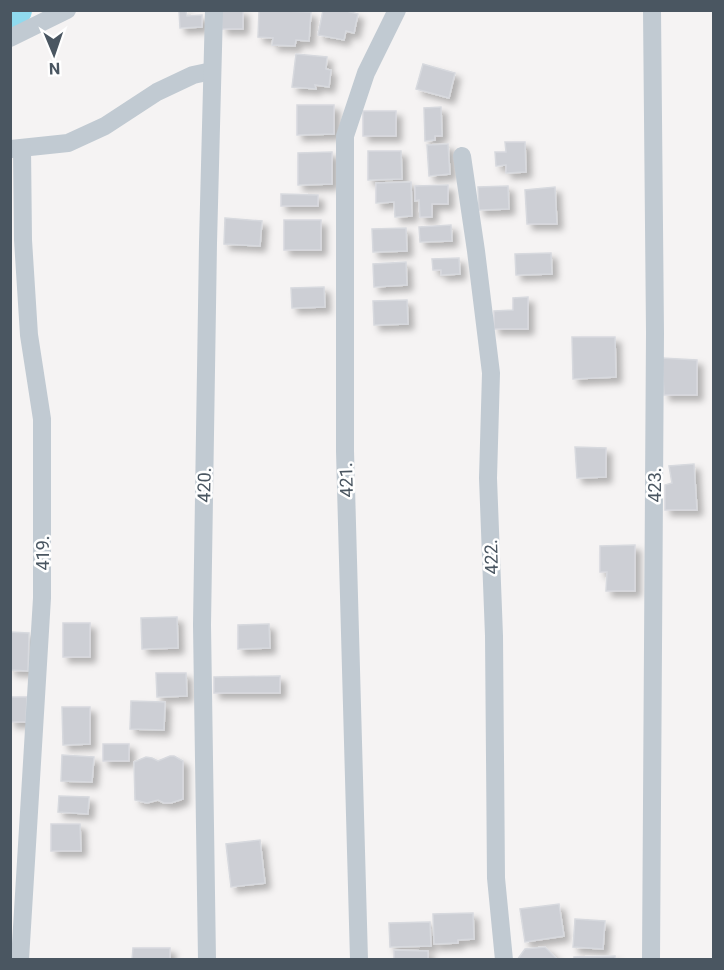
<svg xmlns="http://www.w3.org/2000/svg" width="724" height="970" font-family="Roboto,sans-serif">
<defs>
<filter id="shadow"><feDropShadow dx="5.5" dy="5.5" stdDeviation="3" flood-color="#0004"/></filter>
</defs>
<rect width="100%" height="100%" fill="#f5f3f3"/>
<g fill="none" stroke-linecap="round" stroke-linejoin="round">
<!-- river -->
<path stroke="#90daee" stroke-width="34" d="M10,15L15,10"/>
</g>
<!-- building -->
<g fill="#cdcfd5" stroke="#d7d9de" stroke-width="1.5" filter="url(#shadow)">
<path d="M221,10H243V29H222Z"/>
<path d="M259,10L311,12L309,41L296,40L295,46L272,45L273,38L258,37Z"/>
<path d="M323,10H343L358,14L354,33L346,31L344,40L318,35Z"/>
<path d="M179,11H186L187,16L202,15V27L180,28Z"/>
<path d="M296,54L327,57L326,69L331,70L329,87L315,85L316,89L292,87Z"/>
<path d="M423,64L455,73L449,98L416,89Z"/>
<path d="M297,105H334V134L297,135Z"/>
<path d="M441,107L442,136H435V140L425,141L424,108Z"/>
<rect x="363" y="111" width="33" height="25"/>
<path d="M505,142H525L526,172L506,173V165L496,166L495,152H506Z"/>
<path d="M448,144L450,174L429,176L427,145Z"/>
<path d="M368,151H401L402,179L368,180Z"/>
<path d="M332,152V184L298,185V153Z"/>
<path d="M411,182L412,216L395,217L394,202L376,203V183Z"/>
<path d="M448,185V204H432V217H420L419,200L415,201V186Z"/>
<path d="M508,186L509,209L479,210L478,187Z"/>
<path d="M555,187L557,224H527L525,190Z"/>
<path d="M281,194L318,195V206H281Z"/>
<path d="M225,218L262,221L260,246L224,244Z"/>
<rect x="284" y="220" width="37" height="30"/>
<path d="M451,225L452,241L420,242L419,227Z"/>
<path d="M406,228L407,251L373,252L372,229Z"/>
<path d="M551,253L552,274L516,275L515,254Z"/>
<path d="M459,258L460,274L441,275V270H433L432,259Z"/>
<path d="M406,262L407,285L374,287L373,264Z"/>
<path d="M324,287L325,307L292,308L291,288Z"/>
<path d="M528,297V329H494V311L513,310V298Z"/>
<path d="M407,300L408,324L374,325L373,301Z"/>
<path d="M572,337H615L616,377L573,379Z"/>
<path d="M662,358L697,360V395H664Z"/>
<path d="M575,447L606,448V477L577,478Z"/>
<path d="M694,464L697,510H665V485L672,483L669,466Z"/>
<path d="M635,545V591H606L607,572H600V546Z"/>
<path d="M177,617L178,648L142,649L141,618Z"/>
<rect x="63" y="623" width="27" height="34"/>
<path d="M269,624L270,648L238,649V625Z"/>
<path d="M10,632L29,633L28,671L10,670Z"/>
<path d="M156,673H186L187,696L157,697Z"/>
<path d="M280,676V693H214V677Z"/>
<path d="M10,697H27L26,722H10Z"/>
<path d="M131,701L165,702L164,730L130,729Z"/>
<path d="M62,707H90V744L63,745Z"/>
<rect x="103" y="744" width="26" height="17"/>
<path d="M62,755L94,757L92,782L61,781Z"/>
<path d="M170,756H174L183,761V799L171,803H164L158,800L147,803L135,800L134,762L146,757L152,758L158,761Z"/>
<path d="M59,796L89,797L88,814L58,812Z"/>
<path d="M51,824H80L81,851H51Z"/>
<path d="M260,840L265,883L231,887L226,844Z"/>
<path d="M559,904L564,936L525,942L520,909Z"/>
<path d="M473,913L474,939L458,940V943L434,944L433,914Z"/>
<path d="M575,919L605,921L603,949L573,947Z"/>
<path d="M430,922L431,946L390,947L389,923Z"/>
<path d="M545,947L558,960H517L525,949Z"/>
<path d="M133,948H170V960H132Z"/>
<path d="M394,950L428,951V960H394Z"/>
<path d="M615,956V960H574V957Z"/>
</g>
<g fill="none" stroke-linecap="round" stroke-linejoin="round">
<!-- street -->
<g stroke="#c1cad2" stroke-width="18">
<path d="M10,38L67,10"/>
<path d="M11,149L68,143L105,126L157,92L193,75L212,71"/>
<path d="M462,156L476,251L491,373L488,478L494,636L496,878L504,960"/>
<path d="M20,960L42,598V419L29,335L23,240L22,148"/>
<path d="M207,960L202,625L208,243L214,10"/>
<path d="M359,960L345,451V136L366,73L397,10"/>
<path d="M651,960L655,333L652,10"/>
</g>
</g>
<g text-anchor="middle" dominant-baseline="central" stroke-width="5" stroke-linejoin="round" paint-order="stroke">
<!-- street labels -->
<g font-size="18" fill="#4a5661" stroke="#fff">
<text transform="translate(346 480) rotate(-92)">421.</text>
<text transform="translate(204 485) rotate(-89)">420.</text>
<text transform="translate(654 485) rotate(-90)">423.</text>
<text transform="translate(42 553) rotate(-90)">419.</text>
<text transform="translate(491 557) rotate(-92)">422.</text>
</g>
</g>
<!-- border -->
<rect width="724" height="970" fill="none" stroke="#4a5661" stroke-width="24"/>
<!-- north arrow -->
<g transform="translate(54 54) rotate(178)" stroke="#ffffff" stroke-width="4.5" paint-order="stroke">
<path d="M0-4.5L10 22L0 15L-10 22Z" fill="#4a5661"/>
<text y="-9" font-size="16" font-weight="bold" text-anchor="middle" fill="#4a5661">N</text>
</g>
</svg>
